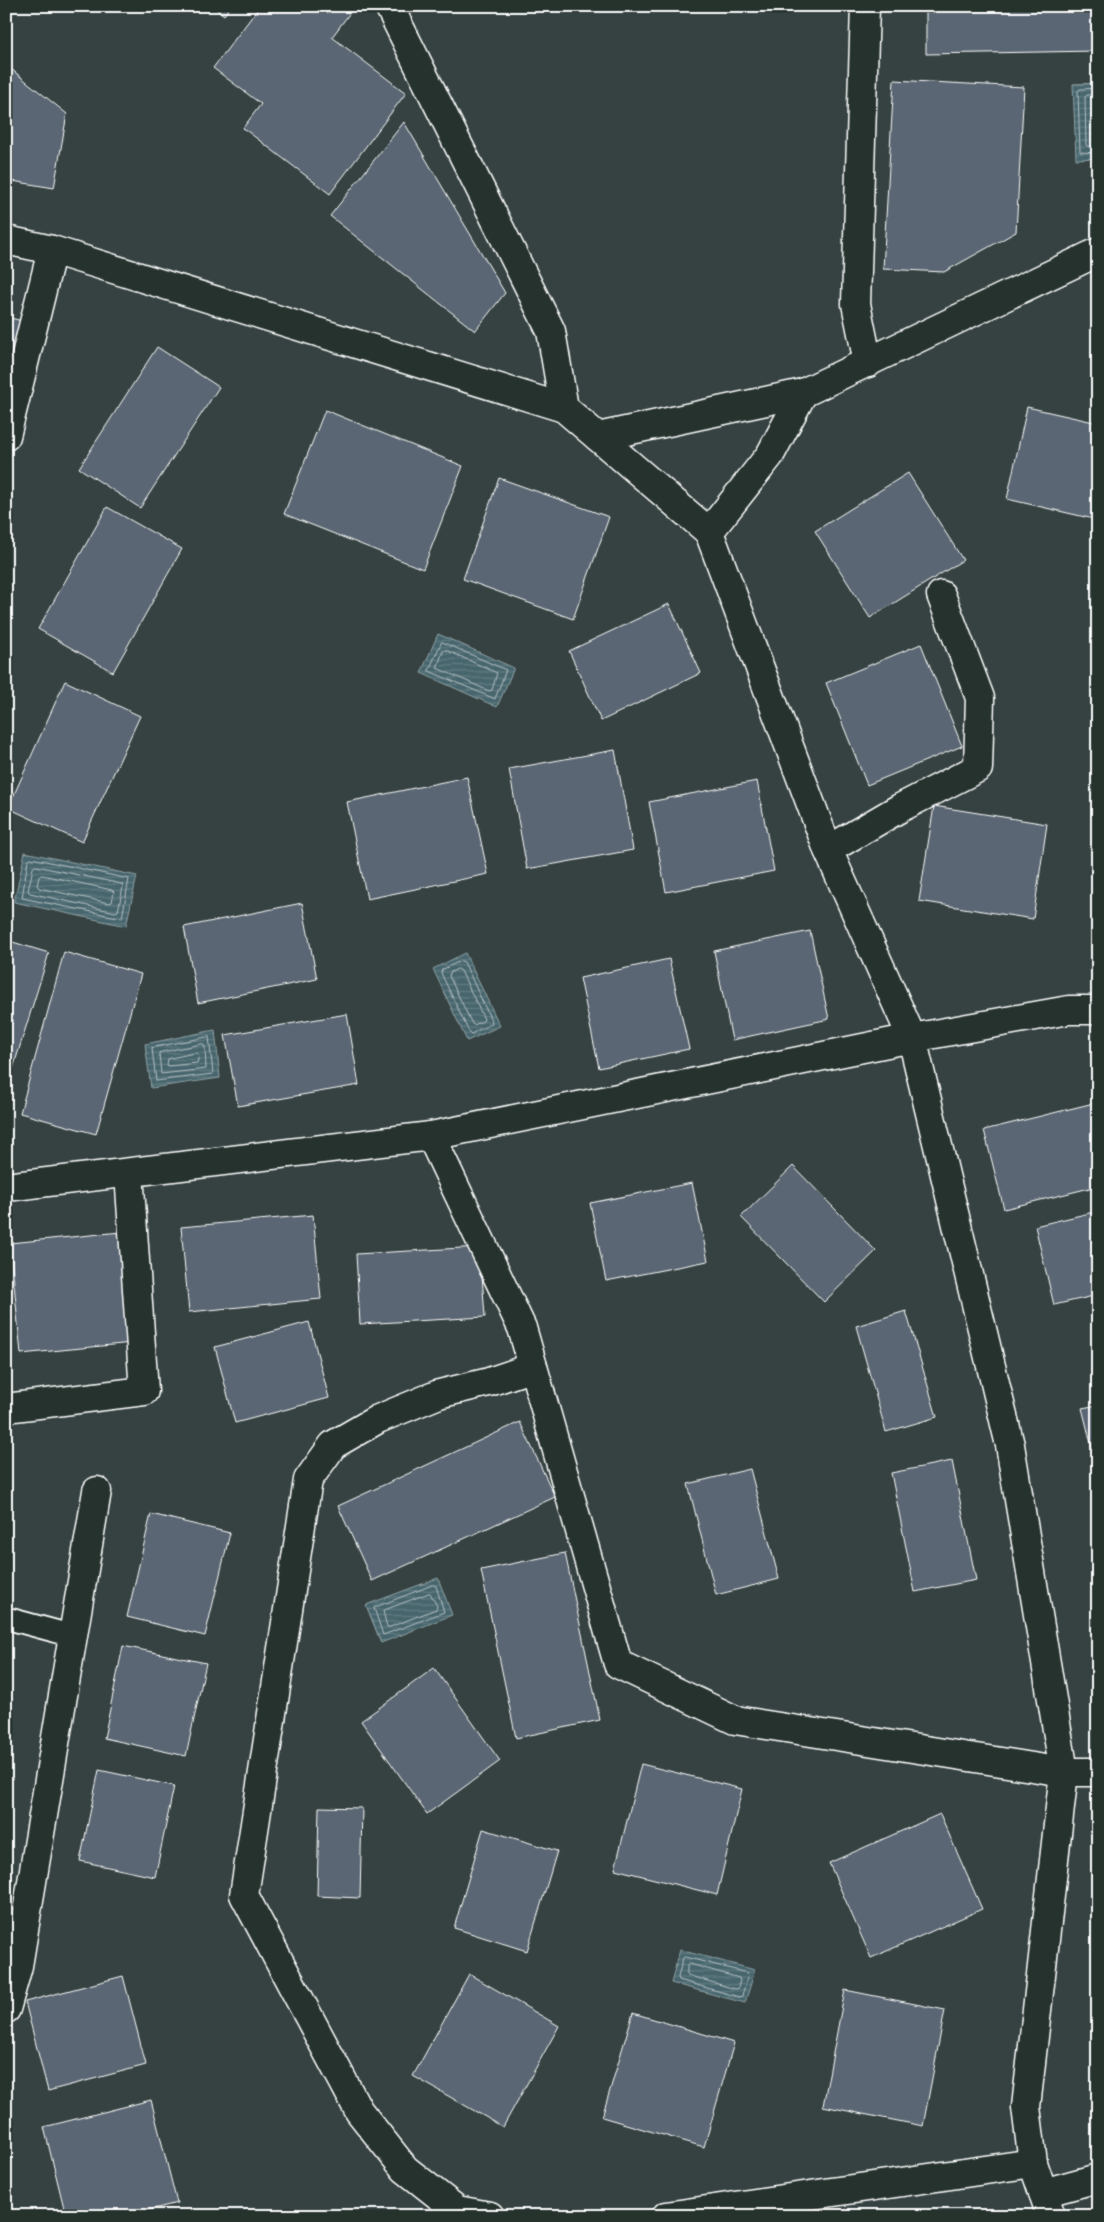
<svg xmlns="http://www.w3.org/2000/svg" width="1104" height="2222" font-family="Mynerve,sans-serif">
<defs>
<pattern id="water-rules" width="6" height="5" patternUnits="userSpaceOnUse" patternTransform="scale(1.25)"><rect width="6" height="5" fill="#47656d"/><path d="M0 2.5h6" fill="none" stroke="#637c83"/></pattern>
</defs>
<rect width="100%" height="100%" fill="#364242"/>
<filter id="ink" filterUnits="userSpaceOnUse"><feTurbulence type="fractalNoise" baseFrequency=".02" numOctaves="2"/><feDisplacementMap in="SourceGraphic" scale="10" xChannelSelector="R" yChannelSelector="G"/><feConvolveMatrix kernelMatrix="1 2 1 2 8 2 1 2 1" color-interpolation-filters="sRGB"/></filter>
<g filter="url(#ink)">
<!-- water -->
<g fill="url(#water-rules)" stroke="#91a3a7">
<path d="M1098,83V158L1076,159L1073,84Z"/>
<path d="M438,634L514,668L497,707L421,673Z"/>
<path d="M25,852L137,876L126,926L14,902Z"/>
<path d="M465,953L500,1026L467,1041L433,969Z"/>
<path d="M215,1030L220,1078L151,1088L145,1044Z"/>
<path d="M438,1578L452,1615L381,1643L366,1605Z"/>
<path d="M680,1950L755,1970L745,2003L671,1983Z"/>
</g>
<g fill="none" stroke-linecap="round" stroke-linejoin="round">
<!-- shore -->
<g stroke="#b5c1c5" stroke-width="1">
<path d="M1098,88L1080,89L1078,91L1080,152L1098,153"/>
<path d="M1098,94L1087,95L1085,97L1086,145L1089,147H1098"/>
<path d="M442,642L506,670L495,699L429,671Z"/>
<path d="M446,650L497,673L492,690L489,691L437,668L443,651Z"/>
<path d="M31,858L129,879L122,918L22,898L28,860Z"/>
<path d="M36,866L122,884L123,887L118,911L115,912L30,893L28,891L33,868Z"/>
<path d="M42,875L112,890L114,892L112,902L109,903L39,888L37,885L39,877Z"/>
<path d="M461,961L464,962L492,1022L491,1024L471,1034L469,1032L441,973L442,970Z"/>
<path d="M458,969L461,971L484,1019L483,1021L474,1025L472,1024L449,976L450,973Z"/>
<path d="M209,1037L213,1074L156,1081L152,1048Z"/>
<path d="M203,1044L205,1047L206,1069L161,1074L159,1053Z"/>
<path d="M196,1053L199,1056L197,1063L169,1066L167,1065L168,1059Z"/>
<path d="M433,1585L436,1586L444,1612L383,1635L374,1608Z"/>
<path d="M430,1593L437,1606L436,1609L390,1627H387L383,1611Z"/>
<path d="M685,1957L747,1973L748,1976L742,1996L739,1997L679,1980L678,1977L683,1958Z"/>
<path d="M690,1964L739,1978L740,1980L738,1988L735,1989L687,1975V1966Z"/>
</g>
</g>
<!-- building -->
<g fill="#5a6673" stroke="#fff">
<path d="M212,6H231L224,15Z"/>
<path d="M260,6H347L352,10L332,37L406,93L330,194L243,128L261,104L213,68Z"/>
<path d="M926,6H1098V51L926,54Z"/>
<path d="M6,65L67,114L54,188L6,180Z"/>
<path d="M894,80L1024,87L1016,232L944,272L883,269Z"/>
<path d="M404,122L505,293L475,331L330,216Z"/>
<path d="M6,317L27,322L6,399Z"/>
<path d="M157,347L219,387L140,508L79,468Z"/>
<path d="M1027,407L1098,423V520L1007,499Z"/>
<path d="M325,410L463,466L423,569L284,514Z"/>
<path d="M908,473L963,560L870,618L815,531Z"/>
<path d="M499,478L609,517L573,619L463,579Z"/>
<path d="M107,507L182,549L113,672L38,629Z"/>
<path d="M669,604L701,673L601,721L569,651Z"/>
<path d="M921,644L962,746L867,785L826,683Z"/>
<path d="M65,681L140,716L82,842L8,808Z"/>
<path d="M615,750L633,850L527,869L509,769Z"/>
<path d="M467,777L488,874L367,899L347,802Z"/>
<path d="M757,781L774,871L666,892L649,802Z"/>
<path d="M934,806L1047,824L1033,919L919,901Z"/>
<path d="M302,903L317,979L198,1003L184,927Z"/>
<path d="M810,931L829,1019L732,1040L714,951Z"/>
<path d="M6,940L49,953L6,1091Z"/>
<path d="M64,952L141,974L96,1134L20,1113Z"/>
<path d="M669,959L689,1049L599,1068L580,978Z"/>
<path d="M347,1014L359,1085L238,1106L225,1035Z"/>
<path d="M1098,1102V1186L1004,1209L984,1130Z"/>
<path d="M793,1166L876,1251L824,1302L741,1217Z"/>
<path d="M692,1183L708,1261L606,1281L590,1203Z"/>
<path d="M1098,1211V1295L1054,1305L1035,1226Z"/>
<path d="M313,1215L321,1299L189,1312L181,1227Z"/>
<path d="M121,1232L132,1343L21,1354L10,1243Z"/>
<path d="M480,1247L485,1317L360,1324L356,1254Z"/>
<path d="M906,1311L937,1417L886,1432L856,1326Z"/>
<path d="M309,1322L329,1398L235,1423L215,1347Z"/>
<path d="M1098,1405V1471L1082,1408Z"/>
<path d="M520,1422L555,1497L372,1581L338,1506Z"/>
<path d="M952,1461L976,1580L915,1592L891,1473Z"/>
<path d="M750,1469L779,1579L716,1595L688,1484Z"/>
<path d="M1098,1504V1520L1094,1505Z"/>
<path d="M151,1514L230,1533L205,1636L127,1617Z"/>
<path d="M565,1553L600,1720L516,1738L481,1570Z"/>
<path d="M123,1646L206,1663L186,1756L104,1738Z"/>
<path d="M434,1668L500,1761L427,1814L361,1721Z"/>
<path d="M641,1764L742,1789L717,1895L615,1869Z"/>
<path d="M99,1770L174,1786L155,1877L80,1861Z"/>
<path d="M319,1807L362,1808L360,1898L317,1896Z"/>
<path d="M940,1814L982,1909L871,1958L829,1863Z"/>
<path d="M483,1829L557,1851L527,1951L454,1928Z"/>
<path d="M469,1974L559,2026L503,2127L413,2076Z"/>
<path d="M123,1976L146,2065L48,2091L25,2002Z"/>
<path d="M845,1990L945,2010L923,2126L823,2106Z"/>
<path d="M1098,2007V2042L1095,2041Z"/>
<path d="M633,2013L734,2043L704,2147L602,2117Z"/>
<path d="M151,2100L177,2203L126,2216H66L44,2127Z"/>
</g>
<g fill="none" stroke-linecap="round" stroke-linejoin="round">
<!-- service casing -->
<g stroke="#fff" stroke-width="25">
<path id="service" d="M6,1618L73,1636"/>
</g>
<!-- minor casing -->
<g stroke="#fff" stroke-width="31">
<g id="minor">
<path d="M389,6L551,331L564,408"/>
<path d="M865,6L856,304L868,363"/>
<path d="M6,240L52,250L564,408L709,532L828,850L912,1038L1010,1445L1064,1772L1026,2107L1033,2163L1051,2216"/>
<path d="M6,436L52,250"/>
<path d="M598,437L803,393"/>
<path d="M709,532L770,455L803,393L1098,252"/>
<path d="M828,850L900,808L978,768L980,698L941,595"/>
<path d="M431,1136L522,1328L618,1664L735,1720L1064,1772H1098"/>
<path d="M6,1187L431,1136L912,1038L1069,1010H1098"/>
<path d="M6,1408L144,1391L129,1173"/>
<path d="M6,2009L18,1966L97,1491"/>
<path d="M1043,2193L1098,2178"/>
<path d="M490,2216L457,2210L405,2169L359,2111L244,1895L308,1480L333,1445L378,1419L439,1394L489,1382L533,1367"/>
<path d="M666,2216L1033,2163"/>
</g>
</g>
<!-- service -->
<use href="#service" stroke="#26332d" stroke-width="21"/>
<!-- minor -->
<use href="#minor" stroke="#26332d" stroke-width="28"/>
</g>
</g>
<!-- margin -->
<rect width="1104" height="2222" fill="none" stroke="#26332d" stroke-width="25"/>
<rect x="12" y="12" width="1079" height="2197" fill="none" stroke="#fff" stroke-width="2" filter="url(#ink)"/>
</svg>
